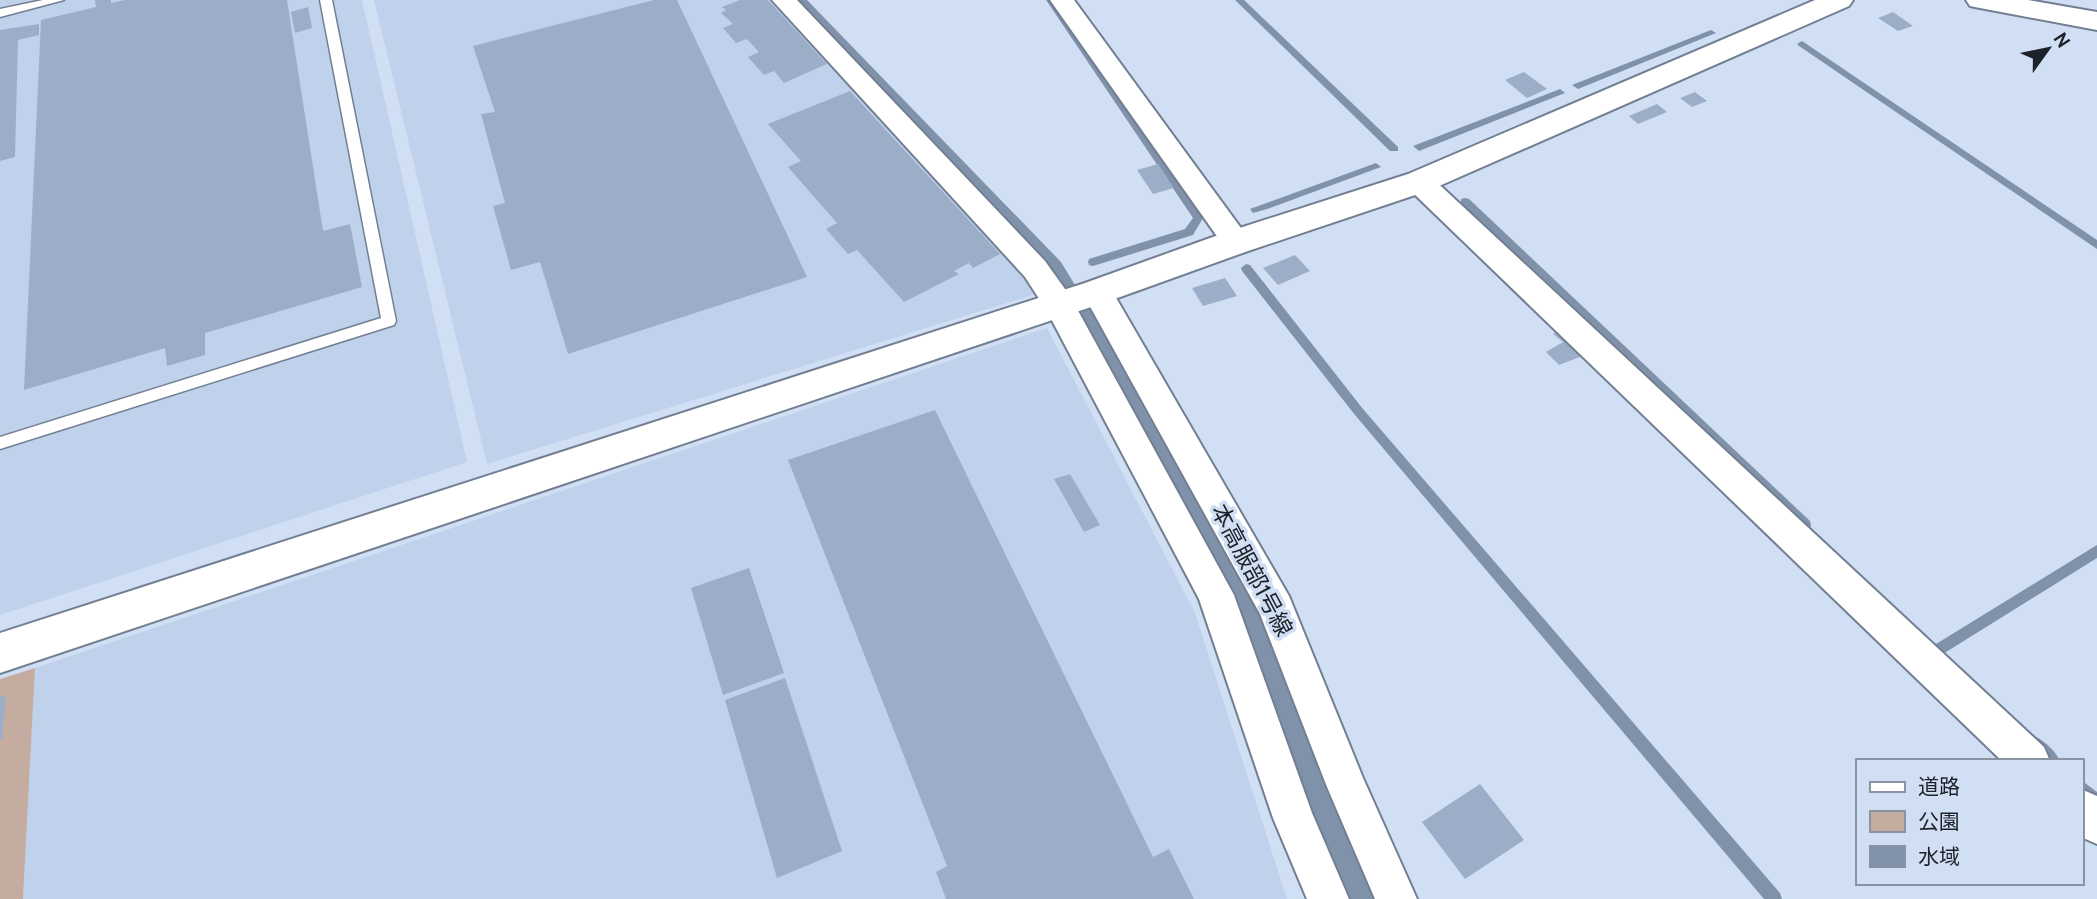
<svg xmlns="http://www.w3.org/2000/svg" width="2097" height="899" font-family="Cabin,'Noto Sans JP',sans-serif">
<rect width="100%" height="100%" fill="#d1dff4"/>
<!-- built -->
<g fill="#bfd1eb">
<path d="M0,0H362L467,462L0,615Z"/>
<path d="M374,0H770L1042,292L487,464Z"/>
<path d="M1047,328L1195,613L1287,899H23L35,668Z"/>
</g>
<!-- green -->
<path fill="#c5aca0" d="M35,668L23,899H0V679Z"/>
<!-- water -->
<g fill="#8092aa">
<path d="M795,0H807L1061,262L1089,308L1103,320L1146,411L1256,601L1380,899H1344L1077,315Z"/>
<path d="M1711,30L1716,33L1578,89L1572,85Z"/>
<path d="M1560,89L1565,93L1419,151L1413,146Z"/>
<path d="M1376,163L1381,167L1267,209L1253,213L1250,209Z"/>
</g>
<g fill="none" stroke-linecap="round" stroke-linejoin="round">
<!-- stream -->
<g fill="#8092aa" fill-rule="evenodd">
<path d="M1046,0H1054L1202,215L1203,218L1193,235L1093,266L1089,265L1088,262L1089,259L1185,229L1193,218Z"/>
<path d="M1235,0H1244L1398,147V151H1390Z"/>
<path d="M1802,41L2097,240V249L1799,46L1797,44Z"/>
<path d="M1465,198L1469,199L1810,521L1811,525L1810,529L1805,530L1800,529L1461,205V199Z"/>
<path d="M1246,264L1250,265L1363,409L1780,893L1782,899H1764L1355,415L1242,271L1241,268Z"/>
<path d="M2097,545V558L1946,652L1941,654L1936,652L1934,648L1936,644Z"/>
<path d="M2036,737C2045,741 2056,752 2060,761H2043L2029,744L2031,739Z"/>
<path d="M2081,780L2097,792V809L2081,797Z"/>
</g>
</g>
<!-- building -->
<g fill="#9caec7">
<path d="M95,0H111V3L125,0H287L323,231L350,224L362,287L205,333V355L167,366L165,348L24,390L41,20L96,7Z"/>
<path d="M654,0H677L807,277L568,354L540,262L511,270L493,206L505,203L481,114L495,112L473,46Z"/>
<path d="M740,0H768L827,64L784,83L774,71L764,75L748,57L759,52L747,39L736,43L723,28L733,24L721,13L726,10L722,7Z"/>
<path d="M308,7L312,28L295,33L291,12Z"/>
<path d="M1893,12L1913,26L1898,31L1878,18Z"/>
<path d="M39,24V35L18,40L15,157L0,161V30Z"/>
<path d="M1524,72L1547,89L1527,98L1505,80Z"/>
<path d="M850,91L1000,254L973,268L969,263L954,271L959,274L904,302L857,250L848,254L826,229L837,223L788,167L801,161L768,124Z"/>
<path d="M1695,92L1707,101L1692,107L1680,98Z"/>
<path d="M1657,104L1667,112L1638,124L1629,116Z"/>
<path d="M1158,164L1174,188L1153,194L1137,170Z"/>
<path d="M1295,255L1310,271L1278,285L1263,268Z"/>
<path d="M1225,278L1237,296L1203,306L1192,288Z"/>
<path d="M1560,329L1585,355L1559,365L1546,352L1563,342L1553,334Z"/>
<path d="M935,410L1153,857L1169,849L1194,899H946L936,872L947,866L788,460Z"/>
<path d="M1070,474L1100,525L1084,532L1054,479Z"/>
<path d="M749,568L784,673L723,695L691,588Z"/>
<path d="M785,678L842,851L777,878L725,700Z"/>
<path d="M6,695L2,739H0V697Z"/>
<path d="M1480,784L1524,840L1465,879L1422,822Z"/>
</g>
<g fill="none" stroke-linecap="round" stroke-linejoin="round">
<!-- service casing -->
<g stroke="#727f92" stroke-width="3">
<g id="service">
<path d="M43,0H64L0,17V9Z"/>
<path d="M320,0H332L396,321L394,325L0,449V437L381,318Z"/>
</g>
</g>
<!-- minor casing -->
<g stroke="#727f92" stroke-width="4">
<g id="minor">
<path d="M772,0H797L1045,261L1070,296L1234,595L1312,813L1349,899H1307L1273,818L1199,599L1047,311L1025,277Z"/>
<path d="M1050,0H1074L1246,235L1251,242L1246,249L1236,252L1226,249Z"/>
<path d="M1419,172L1429,175L2044,747L2050,761H2002L1409,189L1405,182L1409,175Z"/>
<path d="M1097,281L1108,284L1289,596L1363,778L1417,899H1375L1327,787L1260,614L1082,292L1086,284Z"/>
<path d="M2081,789L2097,796V844L2081,837Z"/>
</g>
</g>
<!-- tertiary casing -->
<g stroke="#727f92" stroke-width="4">
<path id="tertiary" d="M1815,0H1853L1849,6L1430,190L1248,251L1109,301L0,673V633L1085,283L1224,233L1408,174Z"/>
</g>
<!-- secondary casing -->
<g stroke="#727f92" stroke-width="4">
<path id="secondary" d="M1966,0H2028L2097,12V30L1980,8L1970,6Z"/>
</g>
<!-- service -->
<use href="#service" fill="#fff" fill-rule="evenodd"/>
<!-- minor -->
<use href="#minor" fill="#fff" fill-rule="evenodd"/>
<!-- tertiary -->
<use href="#tertiary" fill="#fff" fill-rule="evenodd"/>
<!-- secondary -->
<use href="#secondary" fill="#fff" fill-rule="evenodd"/>
</g>
<g text-anchor="middle" dominant-baseline="central" stroke-width="7" stroke-linejoin="round" paint-order="stroke">
<!-- street labels -->
<g font-size="23" fill="#1d2229" stroke="#d1dff4">
<text transform="translate(1252 570) rotate(62)">本高服部1号線</text>
</g>
</g>
<!-- legend -->
<rect x="1856" y="759" width="228" height="126" fill="#d1dff4" stroke="#8993a3" stroke-width="2"/>
<rect x="1870" y="782" width="35" height="10" fill="#ffffff" stroke="#8993a3" stroke-width="2"/>
<text x="1918" y="794" font-size="21" fill="#1d2229">道路</text>
<rect x="1870" y="811" width="35" height="21" fill="#c5aca0" stroke="#8993a3" stroke-width="2"/>
<text x="1918" y="829" font-size="21" fill="#1d2229">公園</text>
<rect x="1870" y="846" width="35" height="21" fill="#8092aa" stroke="#8993a3" stroke-width="2"/>
<text x="1918" y="864" font-size="21" fill="#1d2229">水域</text>
<!-- north arrow -->
<g transform="translate(2048 49) rotate(57)" stroke="#d1dff4" stroke-width="5" paint-order="stroke">
<path d="M0-5L12 26L0 18L-12 26Z" fill="#1d2229"/>
<text y="-10" font-size="19" font-weight="bold" text-anchor="middle" fill="#1d2229">N</text>
</g>
</svg>
